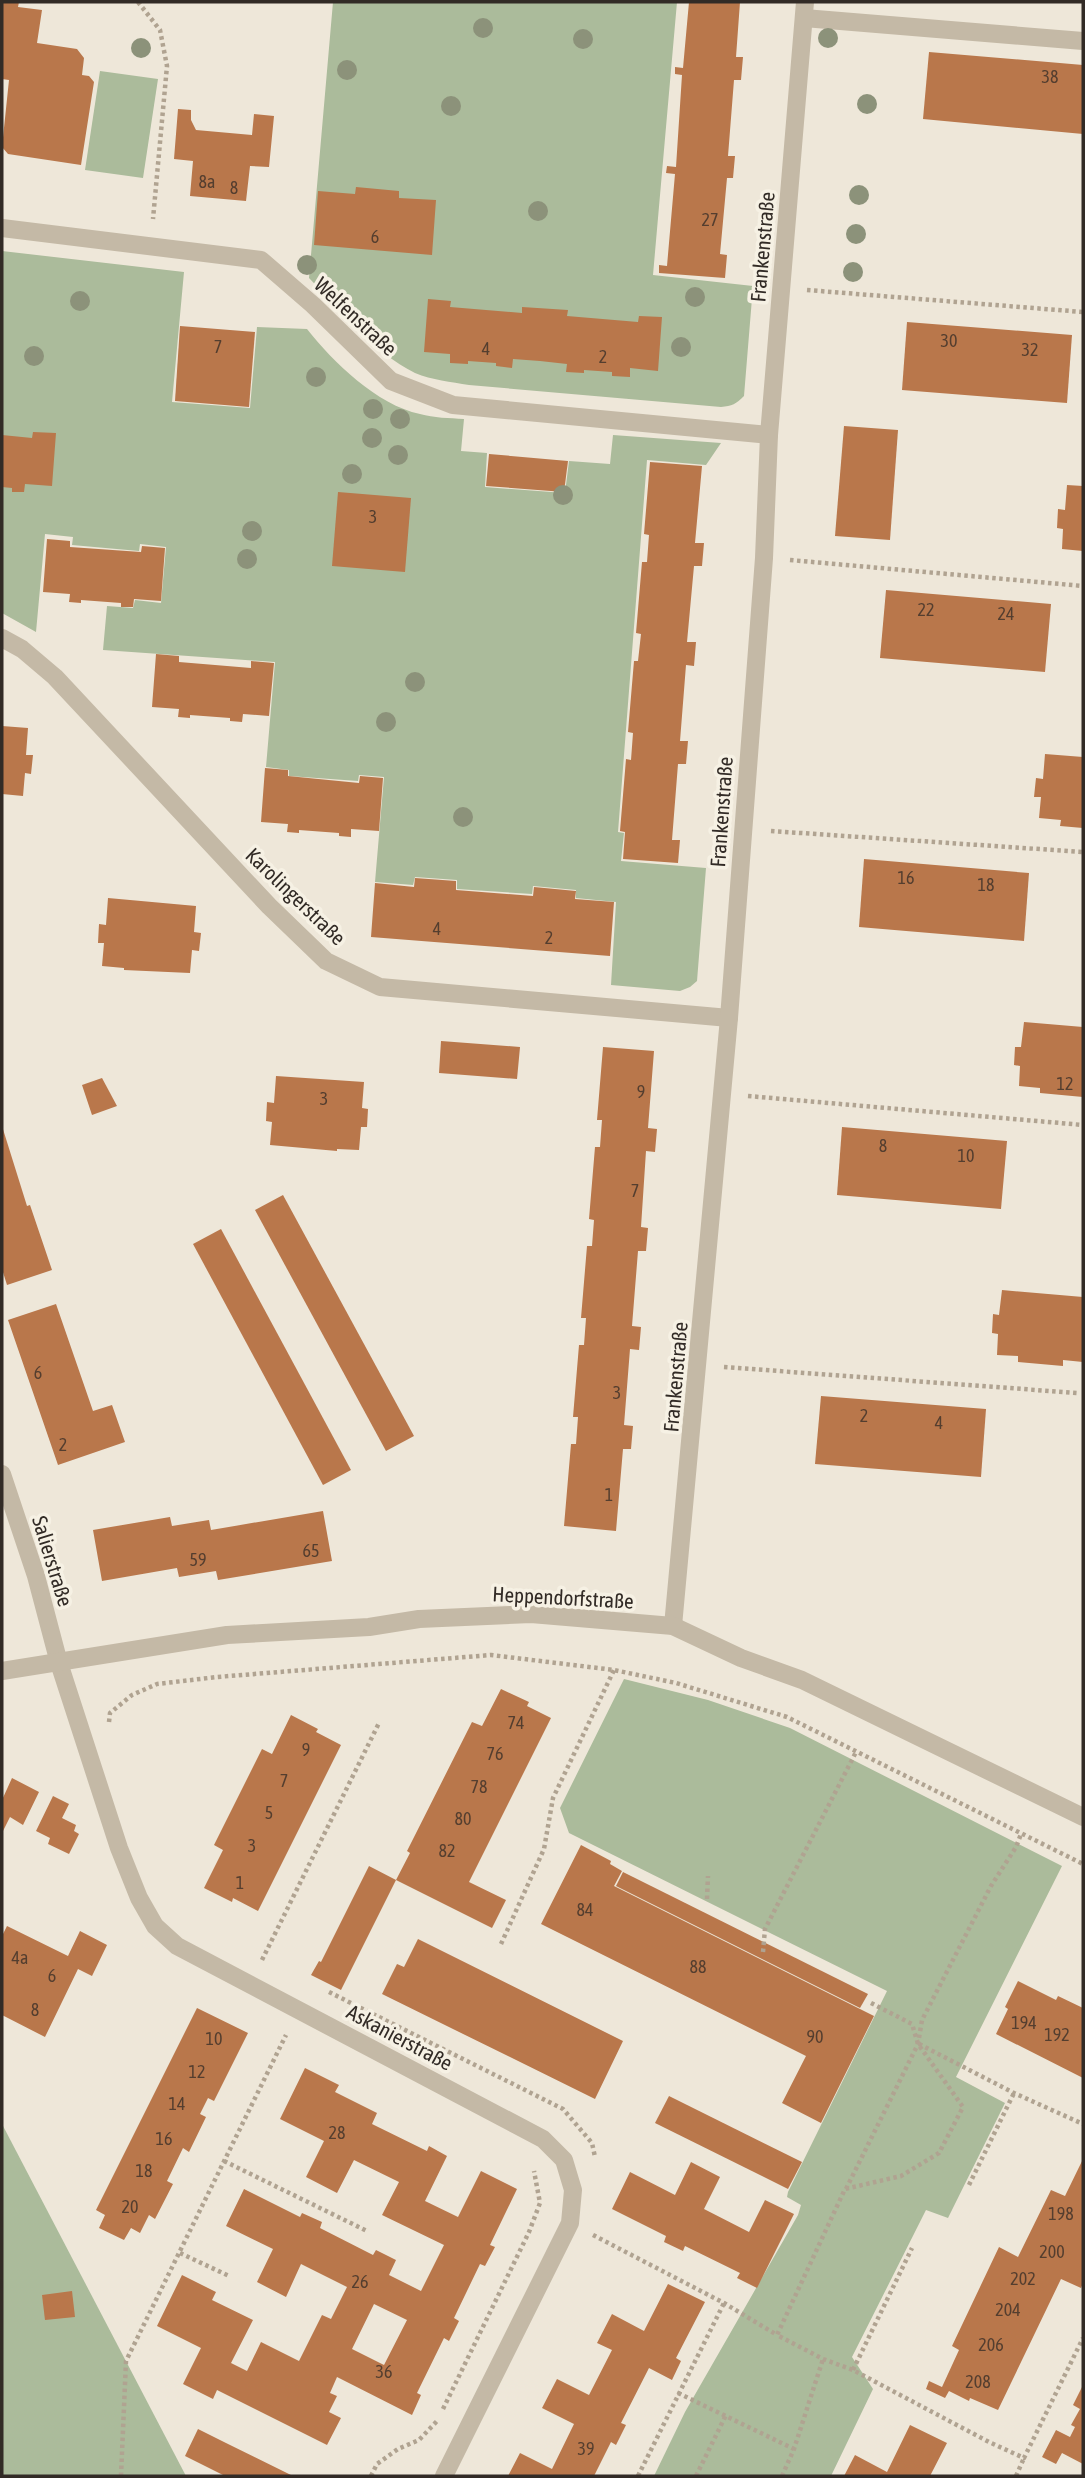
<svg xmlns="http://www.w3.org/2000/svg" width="1085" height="2478" font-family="'Asap Condensed',sans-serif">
<rect width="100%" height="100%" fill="#eee7d9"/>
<!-- green -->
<g fill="#abbb9b">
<path d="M333,2H677L653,275L753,286L744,396C736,404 732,406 721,407L469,385C451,382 432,380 415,373C373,352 341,311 309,278Z"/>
<path d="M100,71L158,79L143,178L85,170Z"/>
<path d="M2,251L184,272L172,402L250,408L257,327L307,329C333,362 377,405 420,414C434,418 449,418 464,419L461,451L487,453L485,487L565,493L569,461L610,464L613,435L721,443L706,465L647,460L618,832L624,833L621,861L706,868L697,981L690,987L680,991L611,985L616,902L576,898V890L533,886L532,894L457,889V880L415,877L413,885L375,882L384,777L359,775L358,781L289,776V770L266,767L275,662L103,650L107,606L133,608L135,600L161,603L166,547L140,544L139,551L72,545L73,537L45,534L36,632L2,613Z"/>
<path d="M624,1679L708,1700L790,1728L1062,1866L956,2077L1005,2103L948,2218L926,2210L852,2357L873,2389L831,2476H654L685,2412L798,2215L801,2205L787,2197L788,2192L887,1991L569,1833L560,1808Z"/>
<path d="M2,2124L186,2476H2Z"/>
</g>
<!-- building -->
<g fill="#b9774b" fill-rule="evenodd">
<path d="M2,2H19L18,7L42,10L37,43L77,49L84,58L82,75L89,76L94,82L81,165L8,154L2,147L9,80L2,79Z"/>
<path d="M689,2H740L736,57H743L741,80H734L728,156H735L733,178H727L720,254L727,255L725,278L659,273V265L667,266L675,174L666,173L667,166L676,167L682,75L675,74V67L683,68Z"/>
<path d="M929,52L1083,65V134L923,119Z"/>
<path d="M178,109L191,110V120L196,130L252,135L254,114L274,116L269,167L250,166L246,201L190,196L193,161L174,159Z"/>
<path d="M356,187L399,191V198L436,200L432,255L314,245L318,191L355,194Z"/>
<path d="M428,299L451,301L450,307L522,313V307L568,310L567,316L638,322L639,316L662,317L658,371L630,368V377L612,376V372L584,370V373L566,372L567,364L540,361L513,359L512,368L496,366V363L468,361V364L450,363V354L424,352Z"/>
<path d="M907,322L1072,335L1067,403L902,390Z"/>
<path d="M180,326L255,332L249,407L175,401Z"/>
<path d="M844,426L898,430L890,540L835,536Z"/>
<path d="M33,432L56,433L52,486L25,484L24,492H12V488L2,487V435L32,438Z"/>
<path d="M489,454L568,461L564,492L486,486Z"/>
<path d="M650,462L702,466L695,543H704L702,566H694L687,642H696L694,666L686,665L680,741H688L686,764H678L672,840H680L678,863L623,859L625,832L620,831L626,759L631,760L633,733L628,732L634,661H638L641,634L636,633L642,562H647L649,535L644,534Z"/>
<path d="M1067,485L1083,486V551L1062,549L1063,529L1057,528L1058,509L1065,510Z"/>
<path d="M338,492L411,498L405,572L332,566Z"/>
<path d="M47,539L70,541V547L141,552L142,546L165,548L161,601L134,599L133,607H121V603L81,600V603L69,602L70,594L43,592Z"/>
<path d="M886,590L1051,604L1045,672L880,658Z"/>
<path d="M156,654L179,656V662L251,668V661L274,663L269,716L243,714L242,722L230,721V718L190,715V718L178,717L179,709L152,707Z"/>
<path d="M2,726L28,728L26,755H33L31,774L25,773L23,796L2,794Z"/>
<path d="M1045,754L1083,757V828L1060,826L1061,820L1039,818L1041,797H1034L1036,778L1043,779Z"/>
<path d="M265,768L288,770V776L359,783L360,776L383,778L379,831L351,829V837L339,836V833L299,830V833L287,832L288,824L261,822Z"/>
<path d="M864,859L1029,873L1024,941L859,927Z"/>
<path d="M415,878L456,881V890L533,896L534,887L576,891L575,899L614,902L610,956L371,937L375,883L414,887Z"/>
<path d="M108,898L196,906L194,932L201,933L199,951L192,950L190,973L124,970V968L102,966L104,943H98L99,924L106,925Z"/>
<path d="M1024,1022L1083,1027V1097L1040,1093V1088L1019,1086L1020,1066L1014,1065L1015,1047H1021Z"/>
<path d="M441,1041L520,1047L517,1079L439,1073Z"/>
<path d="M603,1047L654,1051L648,1128L657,1129L655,1152L646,1151L641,1227L648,1228L646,1251H638L632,1326L641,1327L639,1350L630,1349L624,1425L633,1426L631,1449H623L616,1531L564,1526L571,1444H576L578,1417H573L579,1345H584L586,1318H581L587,1246H592L594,1220L589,1219L595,1147H600L602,1120H597Z"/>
<path d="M276,1076L364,1082L362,1108L368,1109L367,1127H361L359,1150L337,1149V1151L270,1145L272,1122L266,1121L267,1102L274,1103Z"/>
<path d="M102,1078L117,1106L92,1115L82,1085Z"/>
<path d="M2,1126L27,1206L30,1205L52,1270L7,1285L2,1269Z"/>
<path d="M842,1127L1007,1141L1001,1209L837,1195Z"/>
<path d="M283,1195L414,1436L386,1451L255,1210Z"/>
<path d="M221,1229L351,1470L323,1485L193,1244Z"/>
<path d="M1002,1290L1083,1297V1362L1063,1360V1366L1018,1362V1356L997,1355L998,1334L992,1333L993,1314L999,1315Z"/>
<path d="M56,1304L93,1411L112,1405L125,1442L58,1465L8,1320Z"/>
<path d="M821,1396L986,1409L981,1477L815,1464Z"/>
<path d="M323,1511L332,1561L218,1580L216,1571L179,1577L177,1568L102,1581L93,1530L170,1517L172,1526L209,1520L211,1530Z"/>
<path d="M501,1689L529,1702L527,1706L551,1718L469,1882L506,1900L492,1928L396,1880L410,1853L407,1851L472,1722L482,1726Z"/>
<path d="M291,1715L318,1729L316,1732L341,1745L258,1911L233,1898L232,1902L204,1888L223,1850L214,1845L262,1749L272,1754Z"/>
<path d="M12,1778L39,1792L23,1825L10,1817L2,1833V1800Z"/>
<path d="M53,1796L69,1804L62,1818L76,1825L74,1831L79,1834L69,1854L48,1844L50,1838L36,1831Z"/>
<path d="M581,1845L611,1861L610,1864L622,1871L614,1886L874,2016L821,2123L782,2103L806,2056L541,1924Z"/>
<path d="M369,1866L396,1880L341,1990L311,1975L319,1961L321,1962Z"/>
<path d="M623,1872L868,1994L860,2008L616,1886Z"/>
<path d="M7,1926L68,1956L80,1931L107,1945L92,1976L78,1969L45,2037L2,2015V1936Z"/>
<path d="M418,1939L623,2041L595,2099L382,1994L397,1964L404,1967Z"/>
<path d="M1018,1981L1056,2000L1058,1996L1083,2008V2078L996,2034L1008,2009L1005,2007Z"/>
<path d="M197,2008L248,2033L214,2101L208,2098L200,2114L206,2117L189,2152L183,2148L167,2181L173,2184L155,2219L149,2215L140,2233L131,2228L124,2240L99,2228L105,2215L96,2210Z"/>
<path d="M305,2068L339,2085L335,2092L377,2113L372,2124L427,2151L429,2146L447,2156L425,2201L458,2217L481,2171L517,2189L490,2245L495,2247L485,2266L480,2264L454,2318L459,2321L449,2341L444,2338L417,2393L421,2395L412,2415L337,2377L330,2393L337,2396L329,2412L341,2418L327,2445L217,2390L213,2399L183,2384L201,2348L157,2326L182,2275L216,2292L212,2300L253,2320L231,2363L247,2371L261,2342L299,2361L322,2315L331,2319L347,2287L301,2264L286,2297L257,2282L273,2249L226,2226L244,2189L300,2217L302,2213L322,2222L320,2228L373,2255L376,2250L396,2260L389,2275L421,2291L444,2245L382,2215L399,2182L354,2160L337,2193L306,2177L324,2141L280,2119ZM374,2304L407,2320L384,2365L352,2349Z"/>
<path d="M669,2096L802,2162L788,2189L655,2123Z"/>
<path d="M1083,2159V2283L1081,2288L1061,2279L998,2410L970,2398L969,2401L949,2391L945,2398L926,2389L929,2381L942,2387L959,2350L952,2346L999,2247L1018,2257L1051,2190L1065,2196Z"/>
<path d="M691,2162L720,2177L704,2209L749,2232L765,2200L794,2214L757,2288L737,2278L740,2273L685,2246L683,2251L664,2242L666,2236L612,2209L630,2172L675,2195Z"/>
<path d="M668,2284L705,2302L676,2358L681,2361L672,2380L649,2368L621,2423L626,2425L616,2445L611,2442L594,2476H508L520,2453L552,2469L574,2424L542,2408L557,2379L589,2395L612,2350L597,2343L612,2314L644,2331Z"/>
<path d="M72,2291L75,2317L45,2320L42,2295Z"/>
<path d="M1083,2385V2464L1062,2453L1056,2464L1042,2457L1056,2430L1070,2437L1075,2427L1071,2425L1080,2409L1073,2405Z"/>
<path d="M910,2425L947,2443L930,2476H844L855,2455L887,2472Z"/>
<path d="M198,2429L226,2443L293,2476H225L185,2456Z"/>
</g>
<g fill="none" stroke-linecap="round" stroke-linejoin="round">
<!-- path -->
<g stroke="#b0a391" stroke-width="4.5" stroke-dasharray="3.5 3.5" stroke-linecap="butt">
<path d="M138,2L160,30L167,66L153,219"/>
<path d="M807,290L1083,312"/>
<path d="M790,560L1083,586"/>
<path d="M771,831L1083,852"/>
<path d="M748,1096L1083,1125"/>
<path d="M724,1367L1077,1393"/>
<path d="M109,1722L110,1713L132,1695L157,1684L217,1677L491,1655L614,1670L676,1683L787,1717L1083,1864"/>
<path d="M707,1899L708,1876"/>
<path d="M501,1944L544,1849L553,1798L614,1670"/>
<path d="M763,1952L765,1929L856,1752"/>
<path d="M262,1960L379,1723"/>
<path d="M329,1992L563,2109L592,2143L595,2157"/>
<path d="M871,2003L912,2024L918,2044L963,2107L939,2153L901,2176L845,2189L777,2335L823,2359L853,2370L989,2442L1024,2458L1083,2338"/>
<path d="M919,2044L1014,2093L1083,2124"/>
<path d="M224,2161L367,2231"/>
<path d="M969,2185L1014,2093"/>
<path d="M846,2189L918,2044L922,2020L991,1886L1016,1847L1021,1834"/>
<path d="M593,2235L724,2303L777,2335"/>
<path d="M180,2253L229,2276"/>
<path d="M853,2370L912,2248"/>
<path d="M678,2393L794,2449"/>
<path d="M443,2409L529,2232L540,2203L534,2171"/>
<path d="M121,2476L126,2361L286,2035"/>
<path d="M371,2476L377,2464L398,2449L419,2440L438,2420"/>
<path d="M638,2476L724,2303"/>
<path d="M696,2476L726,2415"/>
<path d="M782,2476L794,2449L823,2359"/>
<path d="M1016,2476L1024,2458"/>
</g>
<!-- service -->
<path stroke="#c4b9a6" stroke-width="18" d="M804,18L1083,41"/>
<!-- minor -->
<g stroke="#c4b9a6" stroke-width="18">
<path d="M2,228L261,260L313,305L391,381L453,405L769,435"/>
<path d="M2,638L22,649L55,677L269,906L326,961L380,987L729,1018"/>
<path d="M2,1474L36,1576L59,1663L119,1848L139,1898L155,1926L177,1946L543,2139L564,2160L573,2190L570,2223L444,2476"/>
<path d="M673,1626L729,1018L764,558L769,435L805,2"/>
<path d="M2,1671L227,1635L369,1627L419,1619L531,1614L673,1626L741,1658L802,1680L1083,1817"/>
</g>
</g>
<!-- trees -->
<g fill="#8c927a">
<circle cx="483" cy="28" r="10"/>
<circle cx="828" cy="38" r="10"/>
<circle cx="583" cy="39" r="10"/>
<circle cx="141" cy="48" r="10"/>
<circle cx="347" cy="70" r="10"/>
<circle cx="867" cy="104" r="10"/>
<circle cx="451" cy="106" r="10"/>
<circle cx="859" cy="195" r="10"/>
<circle cx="538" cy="211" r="10"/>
<circle cx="856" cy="234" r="10"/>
<circle cx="307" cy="265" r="10"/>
<circle cx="853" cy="272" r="10"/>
<circle cx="695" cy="297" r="10"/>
<circle cx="80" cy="301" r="10"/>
<circle cx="681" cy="347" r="10"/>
<circle cx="34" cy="356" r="10"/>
<circle cx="316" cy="377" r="10"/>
<circle cx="373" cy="409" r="10"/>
<circle cx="400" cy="419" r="10"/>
<circle cx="372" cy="438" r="10"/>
<circle cx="398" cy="455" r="10"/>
<circle cx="352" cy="474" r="10"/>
<circle cx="563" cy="495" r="10"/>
<circle cx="252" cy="531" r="10"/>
<circle cx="247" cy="559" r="10"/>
<circle cx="415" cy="682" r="10"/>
<circle cx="386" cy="722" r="10"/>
<circle cx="463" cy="817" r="10"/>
</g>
<g text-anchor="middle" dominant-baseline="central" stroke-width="7" stroke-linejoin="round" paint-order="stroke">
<!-- number labels -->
<g font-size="18" fill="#543e2f">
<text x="1050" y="76">38</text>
<text x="207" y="181">8a</text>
<text x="234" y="187">8</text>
<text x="710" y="219">27</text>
<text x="375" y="236">6</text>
<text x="949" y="340">30</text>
<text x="218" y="346">7</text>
<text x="486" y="348">4</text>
<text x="1030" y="349">32</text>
<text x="603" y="356">2</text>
<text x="373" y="516">3</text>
<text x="926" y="609">22</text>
<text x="1006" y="613">24</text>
<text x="906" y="877">16</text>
<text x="986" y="884">18</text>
<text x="437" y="928">4</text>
<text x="549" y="937">2</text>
<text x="1065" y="1083">12</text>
<text x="641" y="1091">9</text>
<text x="324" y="1098">3</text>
<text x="883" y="1145">8</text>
<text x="966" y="1155">10</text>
<text x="635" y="1190">7</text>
<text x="38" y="1372">6</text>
<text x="617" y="1392">3</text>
<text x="864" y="1415">2</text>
<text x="939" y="1422">4</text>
<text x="63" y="1444">2</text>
<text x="609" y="1494">1</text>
<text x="311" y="1550">65</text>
<text x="198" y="1559">59</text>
<text x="516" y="1722">74</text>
<text x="306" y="1749">9</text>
<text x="495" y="1753">76</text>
<text x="284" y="1780">7</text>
<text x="479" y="1786">78</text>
<text x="269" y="1812">5</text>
<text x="463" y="1818">80</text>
<text x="252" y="1845">3</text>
<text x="447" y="1850">82</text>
<text x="240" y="1882">1</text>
<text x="585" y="1909">84</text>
<text x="20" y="1957">4a</text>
<text x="698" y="1966">88</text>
<text x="52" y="1975">6</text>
<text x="35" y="2009">8</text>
<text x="1024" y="2022">194</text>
<text x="1057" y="2034">192</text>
<text x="815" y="2036">90</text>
<text x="214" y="2038">10</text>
<text x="197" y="2071">12</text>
<text x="177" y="2103">14</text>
<text x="337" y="2132">28</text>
<text x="164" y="2138">16</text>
<text x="144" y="2170">18</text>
<text x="130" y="2206">20</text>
<text x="1061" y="2213">198</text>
<text x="1052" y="2251">200</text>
<text x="1023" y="2278">202</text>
<text x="360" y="2281">26</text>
<text x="1008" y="2309">204</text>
<text x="991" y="2344">206</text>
<text x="384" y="2371">36</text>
<text x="978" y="2381">208</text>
<text x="586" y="2448">39</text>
</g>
<!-- street labels -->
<g font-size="21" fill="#322b26" stroke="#f6f1e4">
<text transform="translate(762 247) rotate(-85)">Frankenstraße</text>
<text transform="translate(356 316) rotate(43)">Welfenstraße</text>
<text transform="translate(721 812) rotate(-86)">Frankenstraße</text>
<text transform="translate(296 896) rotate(44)">Karolingerstraße</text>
<text transform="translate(675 1377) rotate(-85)">Frankenstraße</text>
<text transform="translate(53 1561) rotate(73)">Salierstraße</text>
<text transform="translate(563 1597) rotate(3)">Heppendorfstraße</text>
<text transform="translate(400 2037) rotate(28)">Askanierstraße</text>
</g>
</g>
<!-- border -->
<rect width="1085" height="2478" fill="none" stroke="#322b26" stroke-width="7"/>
</svg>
